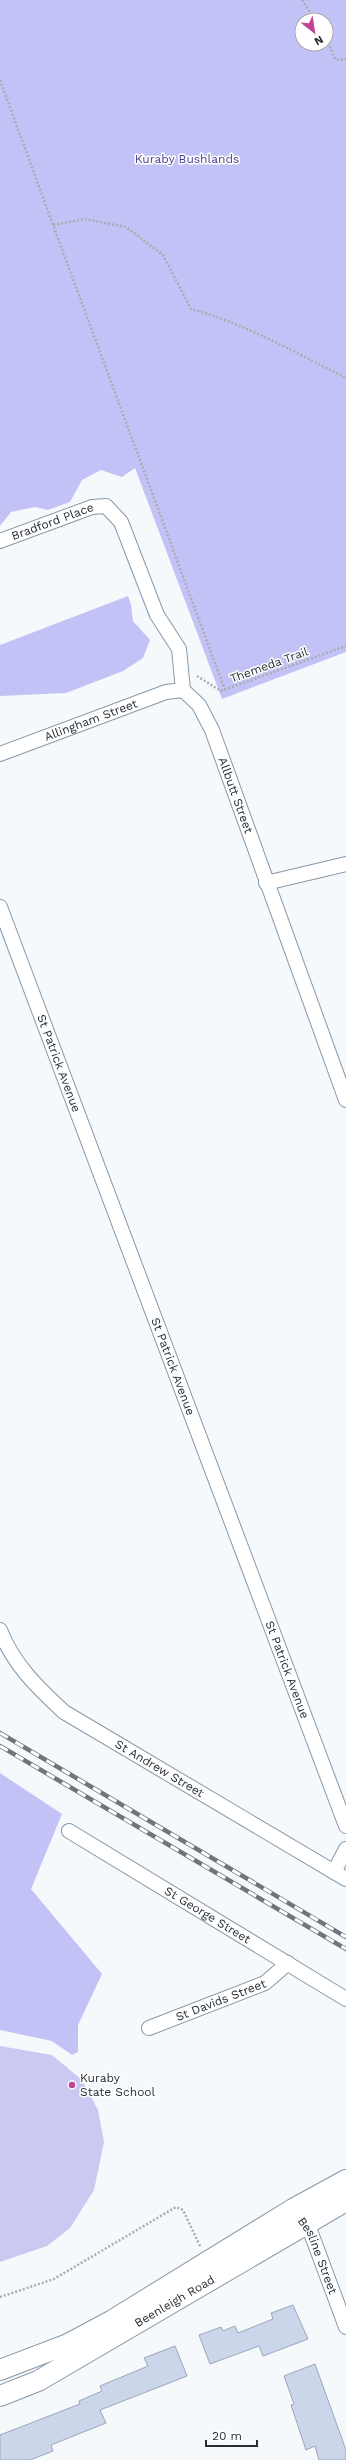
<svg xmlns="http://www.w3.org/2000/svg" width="346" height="2460" font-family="'Work Sans',sans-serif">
<rect width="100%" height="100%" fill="#f5f9fc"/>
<!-- green -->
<path fill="#cac9f2" d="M0,2046L52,2055L82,2080L98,2110L104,2142L94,2190L70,2228L47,2246L0,2262Z"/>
<!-- forest -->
<g fill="#c3c2f7" fill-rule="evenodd">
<path d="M0,0H346V652L222,699L135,468L122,477L101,470L82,480L70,502L48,510L35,507L11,512L0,526ZM302,20H326V44H302Z"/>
<path d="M128,596L131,605L133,621L150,640L143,658L123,671L66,693L0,696V645Z"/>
<path d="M0,1773L62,1814L31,1889L102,1974L78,2025V2052L72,2055L52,2041L0,2030Z"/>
</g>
<!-- building -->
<g fill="#ccd6eb" stroke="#9ca6ba">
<path d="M293,2305L308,2339L263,2356L259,2346L210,2364L199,2335L221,2327L223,2331L235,2326L238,2333L273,2319L271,2313Z"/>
<path d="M175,2346L187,2376L100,2410L106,2423L51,2445L53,2451L30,2460H0V2435L80,2404L79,2401L102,2391L100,2386L148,2366L144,2358Z"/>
<path d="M315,2364L346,2450V2460H319L315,2446L306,2450L291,2405L294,2404L284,2376Z"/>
</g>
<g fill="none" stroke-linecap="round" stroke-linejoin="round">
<!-- minor casing -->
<g stroke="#8698a9" stroke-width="16">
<g id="minor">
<path id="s1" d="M0,541L92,507L106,506L121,522L157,615L179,649L183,690L199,705L212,730L346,1100"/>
<path id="s2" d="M0,754L166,692L183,690"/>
<path d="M266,883L346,864"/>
<path id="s3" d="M0,907L346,1826"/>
<path id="s4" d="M0,1630C13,1664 38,1688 64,1712L346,1879"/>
<path id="s5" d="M69,1831L346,1999"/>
<path d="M334,1872L346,1849"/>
<path id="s6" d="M149,2028L265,1983L288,1963"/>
<path id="s7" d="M300,2218L311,2233L346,2327"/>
</g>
</g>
<!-- secondary casing -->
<g stroke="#8698a9" stroke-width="22">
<g id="secondary">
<path d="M0,2370L68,2344L111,2321L293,2209L346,2180"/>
<path id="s8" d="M0,2396L38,2381L346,2201"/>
</g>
</g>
<!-- path -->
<g stroke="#a8adb1" stroke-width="2.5" stroke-dasharray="2 2" stroke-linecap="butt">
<path d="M302,0L315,20"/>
<path d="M326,39L336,60L346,59"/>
<path d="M0,80L53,225"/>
<path d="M197,676L221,691L346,646"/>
<path d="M225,690L53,225L85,219L126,227L163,255L191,309C246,324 296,353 346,378"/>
<path d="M0,2297L54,2279L176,2207L183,2210L200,2246"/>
</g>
<!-- minor -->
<use href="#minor" stroke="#fff" stroke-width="14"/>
<!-- secondary -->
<use href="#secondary" stroke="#fff" stroke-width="20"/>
<!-- rail casing -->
<g stroke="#6f757a" stroke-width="4.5">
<g id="rail">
<path d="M0,1733L346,1937"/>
<path d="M0,1746L346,1949"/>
</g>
</g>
<!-- rail -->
<use href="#rail" stroke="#fff" stroke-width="3" stroke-dasharray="9" stroke-linecap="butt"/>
</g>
<!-- markers -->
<circle fill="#c04495" stroke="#fff" stroke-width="1.5" cx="72" cy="2085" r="4"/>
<g text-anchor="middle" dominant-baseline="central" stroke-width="3" stroke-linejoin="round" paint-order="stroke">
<!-- park labels -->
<g font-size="12" fill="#4c4390" stroke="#fff">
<text x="187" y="159">Kuraby Bushlands</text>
</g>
<!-- street labels -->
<g font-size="12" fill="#272e35" stroke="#fff">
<text stroke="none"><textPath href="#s1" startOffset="56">Bradford Place</textPath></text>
<text transform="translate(269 665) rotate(-20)">Themeda Trail</text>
<text stroke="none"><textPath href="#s2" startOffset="97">Allingham Street</textPath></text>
<text stroke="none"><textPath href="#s1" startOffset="435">Allbutt Street</textPath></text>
<text stroke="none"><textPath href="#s3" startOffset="167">St Patrick Avenue</textPath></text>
<text stroke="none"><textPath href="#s3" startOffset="491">St Patrick Avenue</textPath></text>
<text stroke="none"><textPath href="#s3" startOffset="815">St Patrick Avenue</textPath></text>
<text stroke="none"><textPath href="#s4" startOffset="216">St Andrew Street</textPath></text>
<text stroke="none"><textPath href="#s5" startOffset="162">St George Street</textPath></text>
<text stroke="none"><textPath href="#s6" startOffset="77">St Davids Street</textPath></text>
<text stroke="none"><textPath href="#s7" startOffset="42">Besline Street</textPath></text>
<text stroke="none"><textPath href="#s8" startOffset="199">Beenleigh Road</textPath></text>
</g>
<!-- poi labels -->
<g font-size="12" fill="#272e35" stroke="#fff" text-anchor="start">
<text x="80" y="2078">Kuraby<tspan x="80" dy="14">State School</tspan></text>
</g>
</g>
<!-- north arrow -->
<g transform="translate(314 32) rotate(150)"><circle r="19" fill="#ffffff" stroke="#a9abae"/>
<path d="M0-3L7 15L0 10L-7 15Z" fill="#c04495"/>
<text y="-6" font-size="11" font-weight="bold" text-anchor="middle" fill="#272e35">N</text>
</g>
<!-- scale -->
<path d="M206 2440v6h51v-6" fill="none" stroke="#272e35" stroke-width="2"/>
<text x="212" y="2440" font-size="12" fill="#272e35" stroke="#ffffff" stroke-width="3" paint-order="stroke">20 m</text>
</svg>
